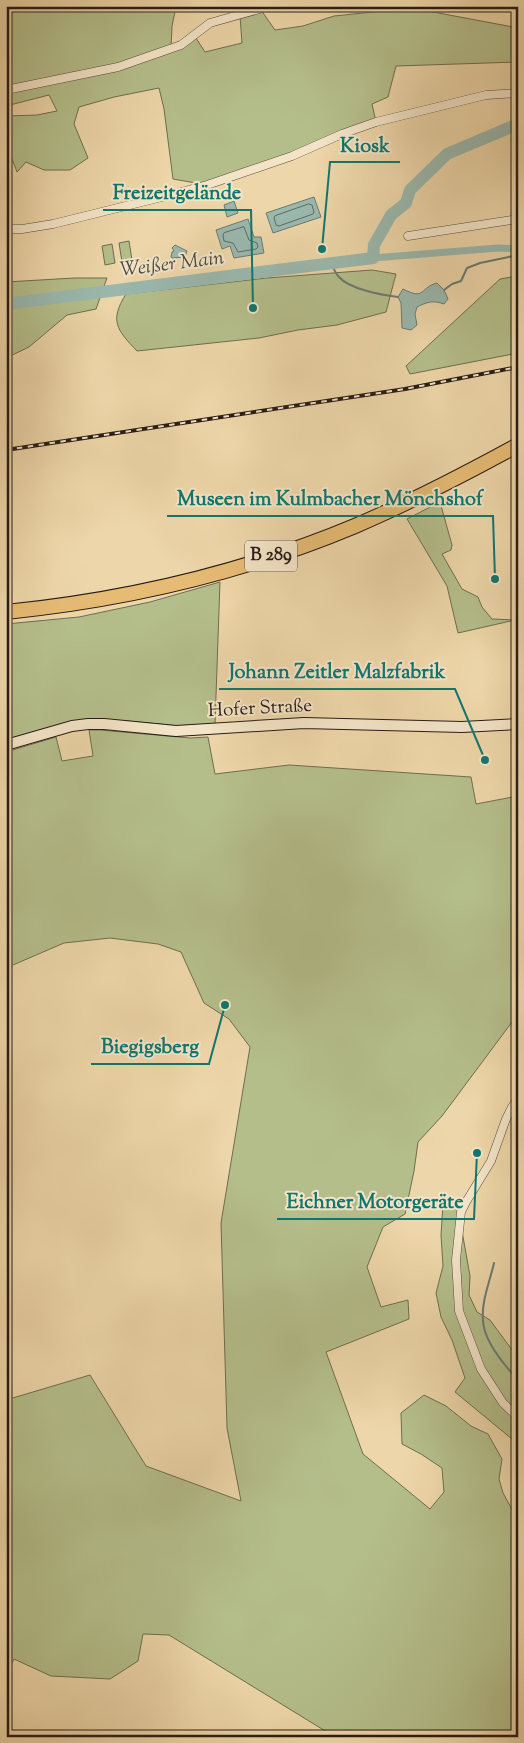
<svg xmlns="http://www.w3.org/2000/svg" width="524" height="1743" font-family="'Sorts Mill Goudy',serif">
<rect width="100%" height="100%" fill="#edd6a9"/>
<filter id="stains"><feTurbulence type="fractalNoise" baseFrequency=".004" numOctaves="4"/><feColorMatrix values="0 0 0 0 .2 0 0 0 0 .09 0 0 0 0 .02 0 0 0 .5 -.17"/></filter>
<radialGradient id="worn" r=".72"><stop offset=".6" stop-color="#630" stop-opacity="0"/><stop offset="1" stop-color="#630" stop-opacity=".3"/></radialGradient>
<!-- green -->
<g fill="#b4be8b" stroke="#6e6d50">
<path d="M6,6H190L175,12L172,26L171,48L194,35L205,52L242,43L240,16L261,10L275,30L303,26L334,16L412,8L513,27L518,62L396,66L388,97L372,104L376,122L207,185L173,179L164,109L159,88L114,97L79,107L74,124L88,158L70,170H44L26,162L17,172L8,148L6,147V116L37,115L57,111L49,95L6,106Z"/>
<path d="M129,241L132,260L122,262L119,243Z"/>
<path d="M112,244L115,263L105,265L102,246Z"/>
<path d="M372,270L396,274L386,312L337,325L298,330L259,338L137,351C117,330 109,321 126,294L267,278Z"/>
<path d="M518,276V353L410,374L406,366L500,279Z"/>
<path d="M74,278H107L96,309L67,315L29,347L6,358V282Z"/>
<path d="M440,502L452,545L451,550L442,554L462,589L478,597L482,607L492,619L515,620L458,633L447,586L407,519Z"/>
<path d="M220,582L215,724L180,726L128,721L88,720L6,740V624L79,617L150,602Z"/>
<path d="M89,730H100L190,738L208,737L215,774L289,765L471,777L476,804L518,796V1014L442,1116L418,1142L414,1171L405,1214L383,1227L367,1267L381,1307L408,1300L409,1319L326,1352L363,1454L430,1509L444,1492L442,1468L421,1454L402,1444L401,1413L424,1395L446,1406L471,1426L488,1434L502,1459L499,1479L503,1493L514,1513L518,1512V1737H335L169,1635L143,1634L138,1661L110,1679L51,1676L14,1659L6,1675V1400L90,1375L146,1466L241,1501L227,1428L221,1223L250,1047L229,1019L204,1003L181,952L158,944L110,938L64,943L6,968V752L56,737L62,761L93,756Z"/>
<path d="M457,1203L470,1276L469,1295L477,1312L490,1320L518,1358V1444L455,1392L465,1378L452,1340L441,1317L436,1293L443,1266L441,1235L443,1204Z"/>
</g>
<!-- water -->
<g fill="#9ab8ae" stroke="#6c7a71">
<path d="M314,197L321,217L273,233L266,213Z"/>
<path d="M234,201L238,213L227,217L224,205Z"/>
<path d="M248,219L254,237H261L264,253L234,258L230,246L222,249L216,230Z"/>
<path d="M175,245L187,251L185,257L173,258L171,257L172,252L174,251L172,248Z"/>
<path d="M437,283L444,290L448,299L444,304C433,300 427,302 417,307L415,314L417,325L411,330L402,328L401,303L398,297L403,289C426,301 420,287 437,283Z"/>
</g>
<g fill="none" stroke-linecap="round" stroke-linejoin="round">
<!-- shore -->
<g stroke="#616a62" stroke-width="1">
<path d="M309,204L312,205L314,212L313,214L279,226L276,225L274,218L275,216Z"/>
<path d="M244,227L249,240L257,243L258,247L256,249L238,252L233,243L224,241L223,235L224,233Z"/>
</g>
<!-- stream -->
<g stroke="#6c7a71" stroke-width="2">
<path d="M331,263C333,267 335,273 339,277C349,289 382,295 398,297"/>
<path d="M444,290L452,284L461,281L467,268L480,263L518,255"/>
<path d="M494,1263C490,1281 481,1302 483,1321C484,1341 505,1366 518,1380"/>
</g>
<!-- canal -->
<path stroke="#9ab8ae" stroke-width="7" d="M373,258L498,248L518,249"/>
<!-- river -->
<path stroke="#9ab8ae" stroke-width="12" d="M6,304L373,258L374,245L391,215L406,203L410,190L447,154L518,124"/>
<!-- street casing -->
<g stroke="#594a3b" stroke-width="9">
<g id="street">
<path d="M6,90L118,67L181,45L210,23L270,6"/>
<path d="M6,229H22L53,224L170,195L207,185L292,156L342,134L376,122L486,95L518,93"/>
<path d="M408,236L518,219"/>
<path d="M518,1099L512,1107L506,1119L491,1161L466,1202L461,1212L456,1260L459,1311L481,1369L503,1403L518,1417"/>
</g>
</g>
<!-- secondary casing -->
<g stroke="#281c16" stroke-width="12">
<path id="secondary" d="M6,745L72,726L88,724H104L176,731L304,723L462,727L518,724"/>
</g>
<!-- highway casing -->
<g stroke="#281c16" stroke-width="16">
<path id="highway" d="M6,612C125,600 245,572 355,526C411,502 465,474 518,445"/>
</g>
<!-- street -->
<use href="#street" stroke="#f3e4c7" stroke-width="8"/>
<!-- secondary -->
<use href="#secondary" stroke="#f3e4c7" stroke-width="10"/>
<!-- highway -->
<use href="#highway" stroke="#e6bb74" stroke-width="14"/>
<!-- rail casing -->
<g stroke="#281c16" stroke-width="4">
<path id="rail" d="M6,450L405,389L518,367"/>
</g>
<!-- rail -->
<use href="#rail" stroke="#f3e4c7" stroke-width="2" stroke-dasharray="5.5" stroke-linecap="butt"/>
</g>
<g text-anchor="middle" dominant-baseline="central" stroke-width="4" stroke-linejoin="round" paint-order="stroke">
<!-- shield labels -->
<rect fill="#f3e4c7" stroke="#65584b" stroke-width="1" x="245" y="540.5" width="52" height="31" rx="4"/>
<g font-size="18" font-weight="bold" fill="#281c16">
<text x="271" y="556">B 289</text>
</g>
<!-- street labels -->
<g font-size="19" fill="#281c16" stroke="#f3e4c7">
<text transform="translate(260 709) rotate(-3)">Hofer Straße</text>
</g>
<!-- water labels -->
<g font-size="20" font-style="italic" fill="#4a4b44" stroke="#f3e4c7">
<text transform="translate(172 265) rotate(-7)">Weißer Main</text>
</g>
</g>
<!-- callouts -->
<path fill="none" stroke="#0f766e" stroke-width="2" d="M322 249L330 162H400M253 308L251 210H103M495 579L493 516H167M485 760L455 689H219M225 1005L209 1064H91M477 1153L474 1219H277"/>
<g fill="#0f766e" stroke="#f3e4c7" stroke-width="2">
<circle cx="322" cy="249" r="5"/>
<circle cx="253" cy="308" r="5"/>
<circle cx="495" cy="579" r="5"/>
<circle cx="485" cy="760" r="5"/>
<circle cx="225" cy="1005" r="5"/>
<circle cx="477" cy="1153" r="5"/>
</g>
<g font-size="20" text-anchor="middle" font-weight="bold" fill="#0f766e" stroke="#f3e4c7" stroke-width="4" stroke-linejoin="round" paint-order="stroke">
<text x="365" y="152">Kiosk</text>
<text x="177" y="199">Freizeitgelände</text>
<text x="330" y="505">Museen im Kulmbacher Mönchshof</text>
<text x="337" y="678">Johann Zeitler Malzfabrik</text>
<text x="150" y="1053">Biegigsberg</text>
<text x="375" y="1208">Eichner Motorgeräte</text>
</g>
<!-- margin -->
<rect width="524" height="1743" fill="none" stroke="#edd6a9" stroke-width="25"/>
<rect x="8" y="8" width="509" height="1728" fill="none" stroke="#281c16" stroke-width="2.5"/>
<rect x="12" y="12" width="499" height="1718" fill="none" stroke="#281c16"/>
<rect width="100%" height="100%" filter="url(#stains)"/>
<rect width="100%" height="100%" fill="url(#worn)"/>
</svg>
